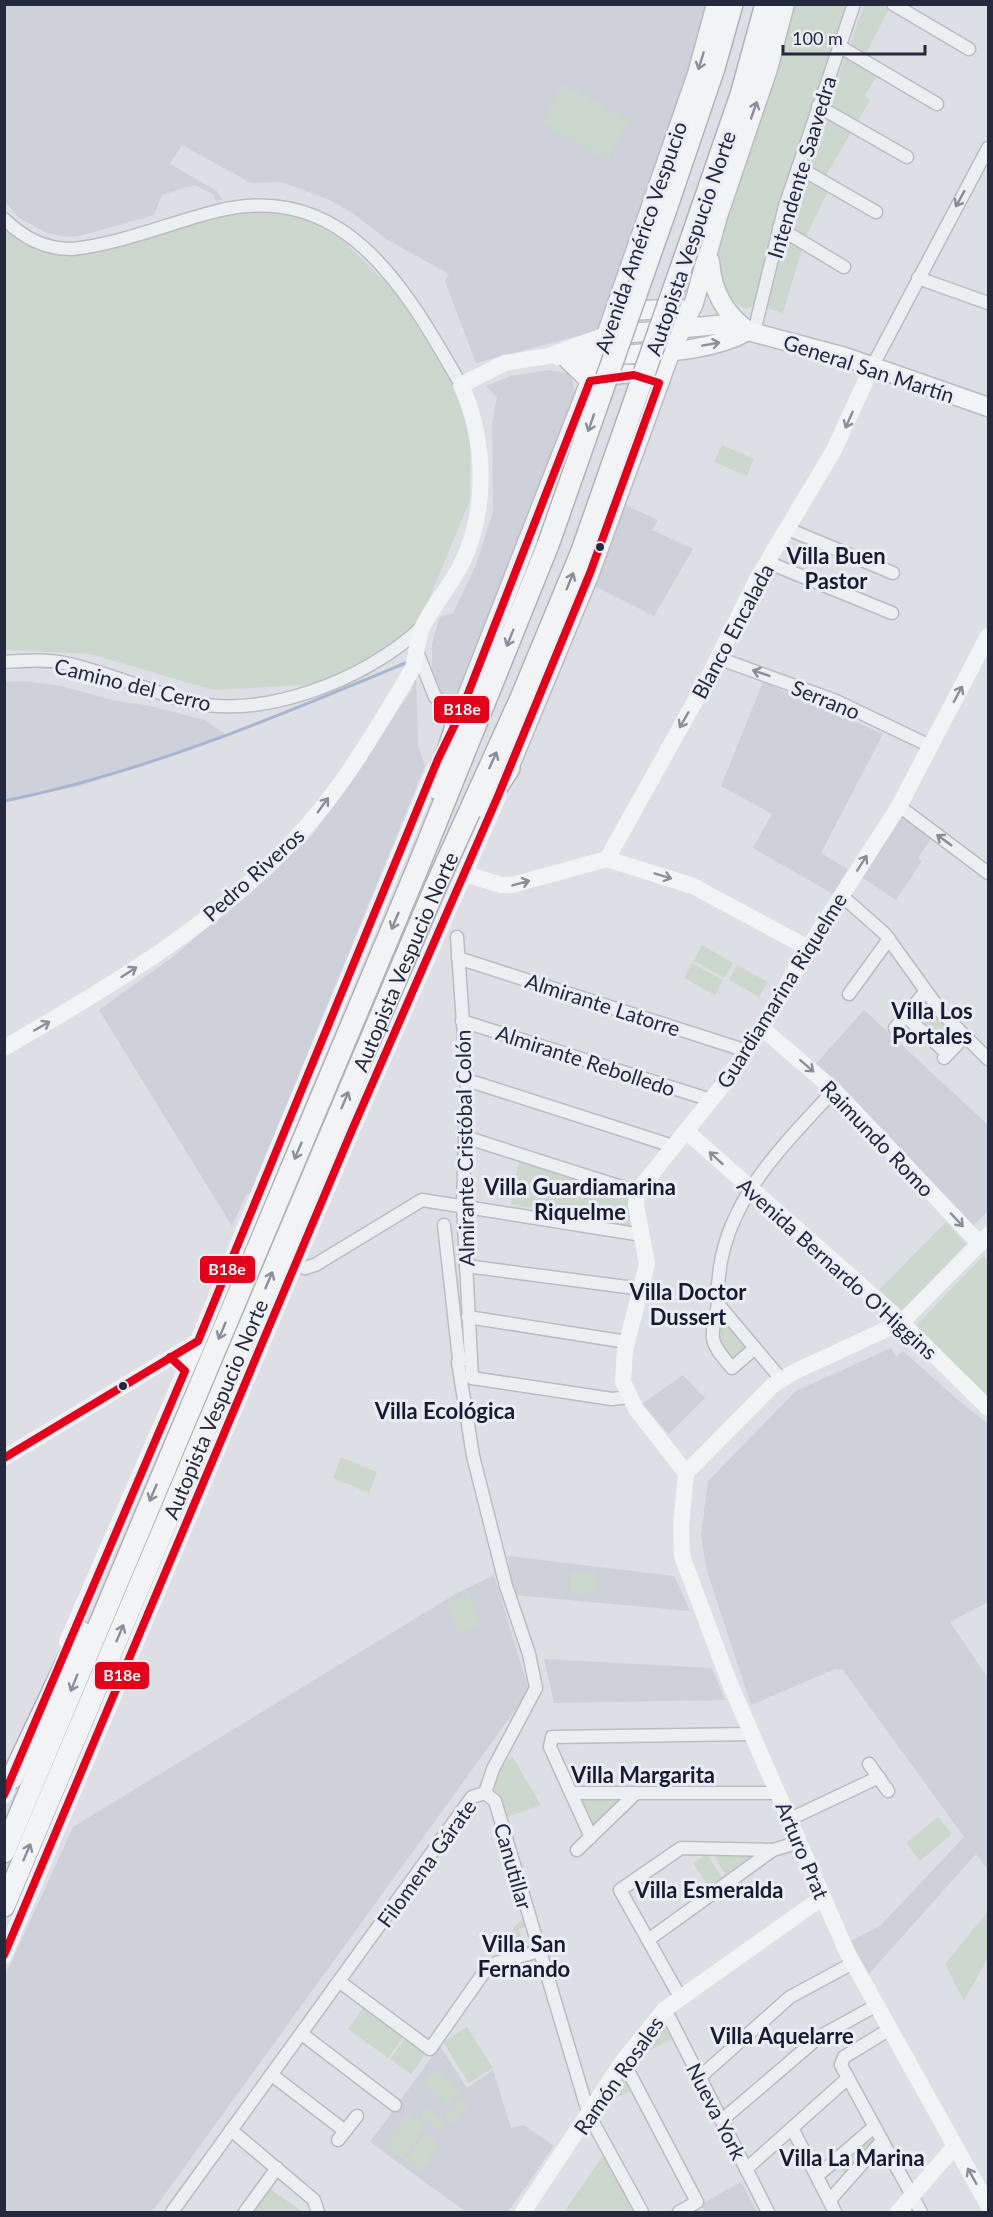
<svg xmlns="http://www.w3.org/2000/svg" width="993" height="2217" font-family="Lato,sans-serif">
<rect width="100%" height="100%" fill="#dedfe4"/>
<!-- built -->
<g fill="#ced0da">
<path d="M5,5H709L689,70L600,330L476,363L445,281L449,274L386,239L351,212L328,199L281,182L251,183L182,145L170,164L217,191L222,200L216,201L213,194L194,185L162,195L154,215L80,236L66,237L47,233L19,218L5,202Z"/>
<path d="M550,370L570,374L575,391L455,699L439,694L432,686V644L440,617L453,613L476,565L493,512L492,426L497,397L486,386L511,376Z"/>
<path d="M625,505L658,520L652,530L693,549L654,616L594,586Z"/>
<path d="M416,677L418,746L425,766L250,1194L247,1193L232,1226L99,1010L174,956L312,836L411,691Z"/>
<path d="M24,681L61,686L116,701L146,705L205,720L226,735L80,786L5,800V682Z"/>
<path d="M763,682L883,734L821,853L848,869L833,894L753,848L772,814L721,786Z"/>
<path d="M901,816L932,837L918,858L922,861L896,900L861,877Z"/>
<path d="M864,1010L988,1125V1211L973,1226L815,1065Z"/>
<path d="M891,1348L896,1357L903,1351L958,1400L988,1424V1602L950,1622L988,1678V1870L976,1854L867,1976L849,1942L880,1926L964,1837L843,1670L835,1669L751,1705L707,1571L701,1536L708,1481L796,1391Z"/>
<path d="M683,1375L705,1398L669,1434L642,1404Z"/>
<path d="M508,1556L674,1576L690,1611L514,1595Z"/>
<path d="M494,1575L529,1691L152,2212H5V1976L73,1827L457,1593Z"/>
<path d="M544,1659L712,1668L725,1700L554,1703Z"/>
<path d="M440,2046L467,2088L493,2070L511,2128L524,2125L554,2146L508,2212H466L370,2142Z"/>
<path d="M741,2182L757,2212H705L701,2204Z"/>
</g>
<!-- green -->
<g fill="#ccd8cd">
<path d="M790,5H847L788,179L757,293L753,306L746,309C722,299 718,276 714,252Z"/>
<path d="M864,5H882L889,9L861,63L878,73L865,96L870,100L820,186L829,190L806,236L783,313L767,308L792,205Z"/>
<path d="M563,84L629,120L608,160L542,124Z"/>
<path d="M232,212H273L308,221L340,238L396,292L451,381L471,429L470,500L416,631L326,684L213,690L90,654L5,650L4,224C14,232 28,248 40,252C85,266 186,226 232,212Z"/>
<path d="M722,445L754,459L747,476L714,462Z"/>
<path d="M702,945L733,963L724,978L694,961Z"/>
<path d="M692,963L723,980L715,995L684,978Z"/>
<path d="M737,965L768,982L759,997L729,980Z"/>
<path d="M923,1002L955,1033L943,1046L910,1014Z"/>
<path d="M519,1159L629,1192L630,1227L511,1204Z"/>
<path d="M946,1222L966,1244L902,1312L879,1290Z"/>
<path d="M983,1256L988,1261V1398L915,1327Z"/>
<path d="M721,1313L749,1348L731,1363L716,1342Z"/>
<path d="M341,1457L377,1472L369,1493L333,1478Z"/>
<path d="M571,1571L597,1573L595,1595L570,1593Z"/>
<path d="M469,1594L481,1625L458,1634L446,1603Z"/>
<path d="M512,1756L541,1805L505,1818L490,1782Z"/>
<path d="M628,1797L598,1827L588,1826L576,1798Z"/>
<path d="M938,1817L952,1834L920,1861L906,1843Z"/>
<path d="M712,1852L761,1854L726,1876Z"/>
<path d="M707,1854L722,1878L708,1886L693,1863Z"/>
<path d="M988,1911V1958L964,2001L945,1964Z"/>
<path d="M526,1916L529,1926L519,1929L524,1948L534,1945L535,1948L494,1958L514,1927Z"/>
<path d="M365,2005L405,2035L388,2058L348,2029Z"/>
<path d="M663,2020L672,2039L633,2059Z"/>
<path d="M467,2027L493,2068L469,2083L443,2042Z"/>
<path d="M406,2037L427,2052L411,2074L390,2059Z"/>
<path d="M435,2070L462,2089L450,2105L423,2085Z"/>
<path d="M623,2070L631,2091L602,2104Z"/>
<path d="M459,2097L468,2104L453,2124L444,2117Z"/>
<path d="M428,2107L447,2123L440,2132L421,2116Z"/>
<path d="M409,2112L427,2126L402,2159L384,2146Z"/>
<path d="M871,2132L876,2141L847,2175L834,2163Z"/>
<path d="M425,2134L440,2145L420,2172L405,2160Z"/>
<path d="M604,2154L637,2212H564Z"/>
<path d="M270,2189L303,2212H253Z"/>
</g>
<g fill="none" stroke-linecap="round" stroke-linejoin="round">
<!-- stream -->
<path stroke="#a9b6d2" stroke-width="3" d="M4,801C144,773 276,717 408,662"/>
<!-- street casing -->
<g stroke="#bbbcc2" stroke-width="15">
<g id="street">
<path d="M893,4L969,49"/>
<path d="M839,46L937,104"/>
<path d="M818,106L907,157"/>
<path d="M798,167L876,212"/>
<path d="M4,219C24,238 44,249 72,249C121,244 169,223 217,211C346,179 407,291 461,385"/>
<path d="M779,228L844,267"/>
<path d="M918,278L988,303"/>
<path d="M754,332L785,206L854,4"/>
<path d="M872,367L988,148"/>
<path d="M788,529L893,573"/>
<path d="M767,562L892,613"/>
<path d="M418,654L435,697L460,714"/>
<path d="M718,658L836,701L930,746"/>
<path d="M4,662C24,661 45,659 64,663C105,671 145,690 186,701C262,721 365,680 421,628"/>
<path d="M899,806L988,873"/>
<path d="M841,895L885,934L942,1013L988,1059"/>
<path d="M457,937L467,1080L463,1205L472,1378L612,1399L629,1397"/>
<path d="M458,958L747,1051"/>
<path d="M849,994L889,939"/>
<path d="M905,1016L948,1054"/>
<path d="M462,1021L711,1100"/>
<path d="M895,1028L925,992"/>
<path d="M944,1058L965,1036"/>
<path d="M467,1080L673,1146"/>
<path d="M465,1137L637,1192"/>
<path d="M444,1225L459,1359"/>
<path d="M295,1265L305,1268L315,1265L422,1200L642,1235"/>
<path d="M466,1266L642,1289"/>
<path d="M718,1304C711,1340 707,1339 732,1368L755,1348"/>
<path d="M468,1317L627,1342"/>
<path d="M470,1360L461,1358L458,1362L473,1456L506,1586L529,1654L536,1688L493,1769L485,1793"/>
<path d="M781,1379L718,1304C716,1291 719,1279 720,1267C731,1194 787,1142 834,1090"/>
<path d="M869,1764L888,1791"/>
<path d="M485,1793L495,1801L589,2115L642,2212"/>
<path d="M571,1793H778"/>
<path d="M790,1819L879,1777"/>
<path d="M591,1837L550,1747L552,1737L752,1734"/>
<path d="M577,1850L635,1794"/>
<path d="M648,1940L773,1850"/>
<path d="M496,1963L539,1951"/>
<path d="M340,1982L430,2049L487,1968"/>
<path d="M680,1997L620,1890L681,1848L773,1850L800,1842"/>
<path d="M665,2009L768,2212"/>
<path d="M890,2029L844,2057L841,2065L921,2212"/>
<path d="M302,2034L395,2105"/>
<path d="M623,2061L697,2202L679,2212"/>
<path d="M272,2075L345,2131"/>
<path d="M700,2077L790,1997L853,1963"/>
<path d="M722,2120L819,2037L877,2005"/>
<path d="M792,2128L835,2212"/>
<path d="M231,2130L314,2200L318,2212"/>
<path d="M338,2140L357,2116"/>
<path d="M746,2169L848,2078"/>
<path d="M817,2176L874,2127"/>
<path d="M829,2201L882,2141"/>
<path d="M172,2212L472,1797L485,1793"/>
<path d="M245,2212L277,2168"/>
</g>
</g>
<!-- primary casing -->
<g stroke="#babcc2" stroke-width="21">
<g id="primary">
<path d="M710,261C712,291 724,313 748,331L845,357L988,407"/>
<path d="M617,309L631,311L679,308"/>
<path d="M611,335L738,323"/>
<path d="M604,356C650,352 707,354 748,331"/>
<path d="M566,358L590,381"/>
<path d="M594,380C613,374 638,370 655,380"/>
<path d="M460,714L590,381L697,74L716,4"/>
<path d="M509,768L590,573L671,351L694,303L718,216L768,69L785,4"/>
</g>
</g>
<!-- highway casing -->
<g stroke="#b0b2b9" stroke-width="24">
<g id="highway">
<path d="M666,209L714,68L732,4"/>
<path d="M694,231L741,95L766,4"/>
<path d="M436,788L460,714"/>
<path d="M484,807L509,768"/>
<path d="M12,1778L81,1632"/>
<path d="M4,1852L418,867L548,545"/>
<path id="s1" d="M4,1906L434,890L521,698L582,551"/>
</g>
</g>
<!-- street -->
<use href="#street" stroke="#edeef1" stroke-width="12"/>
<!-- secondary -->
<g stroke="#f2f3f5" stroke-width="16">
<path d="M558,357L598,356"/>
<path d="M607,859L708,678L757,579L834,450L872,367"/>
<path d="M465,874L501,885H512L607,859L693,886L808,948"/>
<path d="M762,1028L834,1090L980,1244"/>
<path d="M4,1048C112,985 229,917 311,821C350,776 381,721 412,670C417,656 417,637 423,626C434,604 451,585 462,563C488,508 486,441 461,385L505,363L548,356L606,335"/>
<path d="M686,1131L890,1311L988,1408"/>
<path d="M4,1458L198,1341"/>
<path d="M686,1473L636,1409L623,1382L625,1350L647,1264L636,1205L637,1192L723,1085L762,1028L808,948L899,806L988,636"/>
<path d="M686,1473L681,1525L682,1556L730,1684L847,1952L988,2205"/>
<path d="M686,1473L773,1385L794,1372L902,1322L988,1235"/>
<path d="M67,1642L198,1341L434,770"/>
<path d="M4,1796L16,1766"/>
<path d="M4,1956L352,1130L499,795"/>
<path d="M523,2212L623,2061L665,2009L823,1897"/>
<path d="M898,2212L955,2146"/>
</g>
<!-- primary -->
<use href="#primary" stroke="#f2f3f5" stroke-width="18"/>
<!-- highway -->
<use href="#highway" stroke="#f2f3f5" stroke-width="21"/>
<!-- highway-bridge casing -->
<g stroke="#b0b2b9" stroke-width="24" stroke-linecap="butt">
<g id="highway-bridge">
<path d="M548,545L666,209"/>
<path d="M582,551L694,231"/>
</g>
</g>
<!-- highway-bridge -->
<use href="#highway-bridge" stroke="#f2f3f5" stroke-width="21"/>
<!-- bus-1 casing -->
<g stroke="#eaedf5" stroke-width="12">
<g id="bus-1">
<path d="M4,1458L198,1341L438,759L460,714L590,381L634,375L659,383L590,573L498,796L352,1130L4,1955"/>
<path d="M4,1795L185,1371L170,1357"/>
</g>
</g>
<!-- bus-1 -->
<use href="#bus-1" stroke="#e2001a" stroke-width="8"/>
</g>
<!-- one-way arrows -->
<defs><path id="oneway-shaft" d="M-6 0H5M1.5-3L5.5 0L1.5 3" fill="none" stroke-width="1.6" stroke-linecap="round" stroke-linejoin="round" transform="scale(1.5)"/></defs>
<g stroke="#8b8e9a">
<use href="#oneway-shaft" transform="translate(701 61) rotate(107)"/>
<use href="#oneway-shaft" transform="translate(754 110) rotate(-71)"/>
<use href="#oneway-shaft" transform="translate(711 344) rotate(-10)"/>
<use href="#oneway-shaft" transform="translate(849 420) rotate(114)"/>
<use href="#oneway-shaft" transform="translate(591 423) rotate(109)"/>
<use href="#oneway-shaft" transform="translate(570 581) rotate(-68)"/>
<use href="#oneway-shaft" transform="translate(510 638) rotate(112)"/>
<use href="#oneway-shaft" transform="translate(958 694) rotate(-62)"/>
<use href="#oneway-shaft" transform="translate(684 720) rotate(120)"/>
<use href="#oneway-shaft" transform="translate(493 760) rotate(-66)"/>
<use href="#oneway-shaft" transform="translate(323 805) rotate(-54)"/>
<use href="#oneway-shaft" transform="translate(862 863) rotate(-57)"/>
<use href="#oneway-shaft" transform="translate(663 876) rotate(17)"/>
<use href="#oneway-shaft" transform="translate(521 883) rotate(-15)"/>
<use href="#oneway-shaft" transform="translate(395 921) rotate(113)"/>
<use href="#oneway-shaft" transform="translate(129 972) rotate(-33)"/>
<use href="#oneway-shaft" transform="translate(42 1026) rotate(-30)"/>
<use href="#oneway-shaft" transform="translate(807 1066) rotate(41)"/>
<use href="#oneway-shaft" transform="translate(345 1100) rotate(-67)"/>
<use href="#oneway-shaft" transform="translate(298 1151) rotate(113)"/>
<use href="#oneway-shaft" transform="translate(716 1158) rotate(-138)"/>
<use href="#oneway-shaft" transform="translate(957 1220) rotate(47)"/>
<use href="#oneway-shaft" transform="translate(269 1280) rotate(-67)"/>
<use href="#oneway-shaft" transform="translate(222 1331) rotate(113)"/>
<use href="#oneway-shaft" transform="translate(153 1493) rotate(113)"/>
<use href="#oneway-shaft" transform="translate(120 1633) rotate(-67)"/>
<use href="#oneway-shaft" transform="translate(74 1683) rotate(112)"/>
<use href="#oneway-shaft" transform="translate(27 1852) rotate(-67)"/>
<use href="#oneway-shaft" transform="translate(972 2176) rotate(-119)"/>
</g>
<g stroke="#888c98">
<use href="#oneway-shaft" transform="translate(960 199) rotate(119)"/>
<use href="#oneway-shaft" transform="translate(761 673) rotate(-161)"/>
<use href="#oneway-shaft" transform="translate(944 840) rotate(-144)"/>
</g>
<!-- markers -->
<g fill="#24293e" stroke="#eaedf5" stroke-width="2">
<circle cx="600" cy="547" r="5"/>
<circle cx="123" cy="1386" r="5"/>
</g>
<g text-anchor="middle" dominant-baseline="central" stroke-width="6" stroke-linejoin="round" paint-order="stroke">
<!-- street labels -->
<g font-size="21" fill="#24293e" stroke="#eaedf5">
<text transform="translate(801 167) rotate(-73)">Intendente Saavedra</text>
<text transform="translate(640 237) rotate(-71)">Avenida Américo Vespucio</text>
<text transform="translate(690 243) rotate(-71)">Autopista Vespucio Norte</text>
<text transform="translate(869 368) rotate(18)">General San Martín</text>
<text transform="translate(732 631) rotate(-62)">Blanco Encalada</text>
<text transform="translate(133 684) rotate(14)">Camino del Cerro</text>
<text transform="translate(826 699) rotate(22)">Serrano</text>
<text transform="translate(253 874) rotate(-42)">Pedro Riveros</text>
<text stroke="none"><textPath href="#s1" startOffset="1026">Autopista Vespucio Norte</textPath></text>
<text transform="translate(781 990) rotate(-58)">Guardiamarina Riquelme</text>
<text transform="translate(603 1004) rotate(18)">Almirante Latorre</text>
<text transform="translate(586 1060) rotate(18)">Almirante Rebolledo</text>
<text transform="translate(878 1138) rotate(46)">Raimundo Romo</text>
<text transform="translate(464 1148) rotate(-91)">Almirante Cristóbal Colón</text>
<text transform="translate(838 1268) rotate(42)">Avenida Bernardo O'Higgins</text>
<text stroke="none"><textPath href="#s1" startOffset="540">Autopista Vespucio Norte</textPath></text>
<text transform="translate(803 1850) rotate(67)">Arturo Prat</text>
<text transform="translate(426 1863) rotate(-54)">Filomena Gárate</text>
<text transform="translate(514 1866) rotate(74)">Canutillar</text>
<text transform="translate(618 2075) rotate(-55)">Ramón Rosales</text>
<text transform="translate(717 2111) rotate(63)">Nueva York</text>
</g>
<!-- neighbourhood labels -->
<g font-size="22" font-weight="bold" fill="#171b2f" stroke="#eaedf5">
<text x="836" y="555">Villa Buen<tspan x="836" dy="25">Pastor</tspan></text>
<text x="932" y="1010">Villa Los<tspan x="932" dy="25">Portales</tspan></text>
<text x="580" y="1186">Villa Guardiamarina<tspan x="580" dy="25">Riquelme</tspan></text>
<text x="688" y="1291">Villa Doctor<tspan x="688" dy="25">Dussert</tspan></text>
<text x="445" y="1410">Villa Ecológica</text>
<text x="643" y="1774">Villa Margarita</text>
<text x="709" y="1889">Villa Esmeralda</text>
<text x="524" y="1943">Villa San<tspan x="524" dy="25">Fernando</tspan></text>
<text x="782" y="2035">Villa Aquelarre</text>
<text x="852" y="2157">Villa La Marina</text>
</g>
</g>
<g stroke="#eaedf5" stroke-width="2">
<rect x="433" y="695" width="57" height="29" rx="6" fill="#e2001a"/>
<rect x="199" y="1255" width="57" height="29" rx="6" fill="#e2001a"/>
<rect x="94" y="1661" width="56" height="29" rx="6" fill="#e2001a"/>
</g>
<g font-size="16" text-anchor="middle" font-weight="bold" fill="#fff">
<text x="462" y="715">B18e</text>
<text x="227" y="1275">B18e</text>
<text x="122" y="1681">B18e</text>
</g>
<!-- border -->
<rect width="993" height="2217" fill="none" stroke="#24293e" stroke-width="12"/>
<!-- scale -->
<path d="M783 45v9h142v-9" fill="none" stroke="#24293e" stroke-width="3"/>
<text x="792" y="45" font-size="18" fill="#24293e" stroke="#eaedf5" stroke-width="4.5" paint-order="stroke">100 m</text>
</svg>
